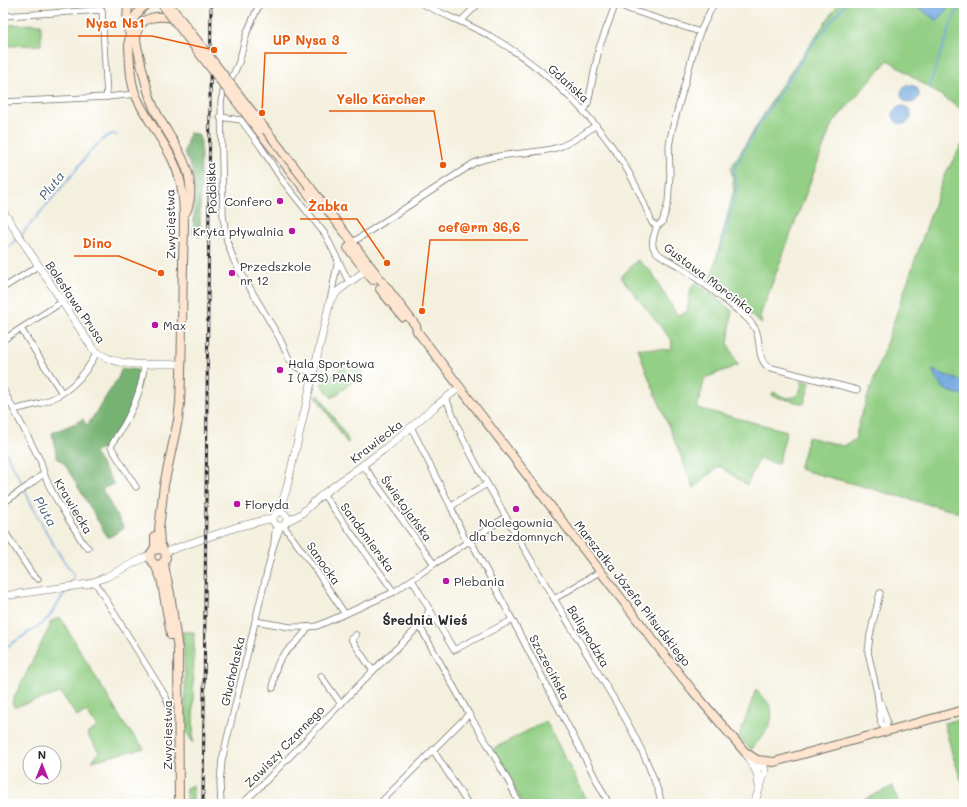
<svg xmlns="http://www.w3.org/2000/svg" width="967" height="807" font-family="Mali,sans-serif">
<rect width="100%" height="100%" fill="#fff"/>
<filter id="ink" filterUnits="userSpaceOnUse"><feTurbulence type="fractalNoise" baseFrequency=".025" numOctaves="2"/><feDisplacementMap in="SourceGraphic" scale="8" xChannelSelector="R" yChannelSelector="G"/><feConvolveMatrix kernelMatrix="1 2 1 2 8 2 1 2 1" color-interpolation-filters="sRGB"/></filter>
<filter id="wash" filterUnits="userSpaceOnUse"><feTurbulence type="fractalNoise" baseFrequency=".012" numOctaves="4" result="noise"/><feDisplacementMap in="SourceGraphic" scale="16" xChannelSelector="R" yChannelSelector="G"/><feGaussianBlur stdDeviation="0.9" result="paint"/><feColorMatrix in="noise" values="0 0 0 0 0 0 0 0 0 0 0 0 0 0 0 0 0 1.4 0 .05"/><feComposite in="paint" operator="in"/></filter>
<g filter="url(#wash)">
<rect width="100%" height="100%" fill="#f4f0de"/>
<!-- green -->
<g fill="#93cf85" stroke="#5f7d58">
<path d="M839,3H964V111L888,60L832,124L760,316L762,324L710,283L734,190L731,168L781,86Z"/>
<path d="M41,24V45L3,46V25Z"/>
<path d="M964,141V514L799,469L808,437L843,446L855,440L860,419L944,176Z"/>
<path d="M637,260L650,270L677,315L687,312L691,288L696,282L732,311L728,344L738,365L705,378L697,408L787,431L778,464L759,459L747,485L719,466L694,488L646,371L638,348L671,350L672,341L621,277Z"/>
<path d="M355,365H359L364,371L359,380L357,379L355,373L349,368Z"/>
<path d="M344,366L355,380L332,398L321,384Z"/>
<path d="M801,380L810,383L804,404L772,396L773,392L786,398L795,397C800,392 802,388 801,380Z"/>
<path d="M318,394L346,436L349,442L347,443L316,396Z"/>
<path d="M60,617L124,724L144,748L92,761L99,752L87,734L97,727L86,711L77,717L61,693L14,707L12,702L50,626V622Z"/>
<path d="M182,632H194L193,743L185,729V669Z"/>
<path d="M756,689C760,695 770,703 771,709C775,725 760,739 751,750L739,737Z"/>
<path d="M964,718V787L953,757L944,723Z"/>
<path d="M546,721L589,804H523L493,749Z"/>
<path d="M193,785V804H186V788Z"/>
<path d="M893,786L899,804H855Z"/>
</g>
<!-- forest -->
<g fill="#76b272" stroke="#506e4e">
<path d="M189,133L198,134L201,142L200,237L193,233L195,188L192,170L184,153Z"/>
<path d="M122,368L137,370L141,374L139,386L128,413L119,427L108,445L94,453L114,484L102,489L124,528L108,538L64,463L57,458L52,433L78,422L83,419L87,426L118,378Z"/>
</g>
<!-- water -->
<g fill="#72a7df" stroke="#4e6985">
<path d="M912,3H947L948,7L939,20H936Z"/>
<circle cx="910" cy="94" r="9"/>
<circle cx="902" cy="115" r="9"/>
<path d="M932,370L964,382V395C943,392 941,388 932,370Z"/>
</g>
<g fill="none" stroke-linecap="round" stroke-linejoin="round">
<!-- stream -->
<g stroke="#72a7df" stroke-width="1.5">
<path d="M929,87L954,16L962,3"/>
<path d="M22,234L68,180L93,148L106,137L112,134L117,135"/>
<path d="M720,251L735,198L737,186L734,174L735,167L757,128L806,53L846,3"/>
<path d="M3,252L18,238"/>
<path d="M3,447L24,487"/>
<path d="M25,491C36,514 49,538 63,560C67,565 71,569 74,575L71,583"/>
<path d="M3,649L39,626L49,617L66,591"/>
</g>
</g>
</g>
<g filter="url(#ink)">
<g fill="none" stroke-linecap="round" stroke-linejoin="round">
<!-- minor casing -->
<g stroke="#71706a" stroke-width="7">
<g id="minor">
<path d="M260,3L247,32L239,62L234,73L223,92L221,102L223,216L227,241L234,261L280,339L289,359L295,366L300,369L314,372"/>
<path d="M421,3C445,16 471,25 495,39C550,71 606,127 635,184C641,196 647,210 652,223L657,226"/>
<path d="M615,3L631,10L700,32"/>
<path d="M714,3L700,32L694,50L672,130L669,146L670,175L668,203L662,223L657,226C655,233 650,243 654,249C659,257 671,261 679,266C699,280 719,295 737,310C744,315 752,323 756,330C761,342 757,359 768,367L857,390"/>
<path d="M3,16L102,10L107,97"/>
<path d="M461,21L479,3"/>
<path d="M3,102L107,97L136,94"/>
<path d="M584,111L588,103L599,48L616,3"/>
<path d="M220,117L241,120L261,147L282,180L325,234L349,282"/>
<path d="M350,244L474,163C500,152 529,155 556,148C570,144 584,134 596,125"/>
<path d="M3,288L38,266"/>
<path d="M330,301L338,260"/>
<path d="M21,329L62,393"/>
<path d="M3,340L62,302"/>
<path d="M3,389L41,462C45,487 70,520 83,543L88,548"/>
<path d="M446,398C459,434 478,468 497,501C528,557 562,611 594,666C621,710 648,754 662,804"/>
<path d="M14,410C23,407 32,406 41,403C67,395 85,376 97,352"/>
<path d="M411,427L451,507L465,539L473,545L609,804"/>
<path d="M363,465L434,564"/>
<path d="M136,487L111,447C114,439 119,433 124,425C134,407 143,385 144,364"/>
<path d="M323,494L394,592"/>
<path d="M3,503L28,486L43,474"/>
<path d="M451,507L463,498L487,484"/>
<path d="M283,525L313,566L345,614"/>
<path d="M3,529L32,574L38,579"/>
<path d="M274,542L276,525"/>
<path d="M412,580L454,650L512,620"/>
<path d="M95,582L166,697L169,707"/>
<path d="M880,593L870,635L868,652L877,692L881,723L886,731"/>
<path d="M554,599L601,571"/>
<path d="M255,621L290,627H308L317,626L345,614L394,592L434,564L506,517"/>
<path d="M419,625L469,714L488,745L511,786L519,804"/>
<path d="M356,635L351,639L373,671"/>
<path d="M321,676L341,704"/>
<path d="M273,688C274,678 275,666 281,658C289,647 302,640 308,627"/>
<path d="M881,703L887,721L886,731"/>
<path d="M433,750L468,804"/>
<path d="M221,804L220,783L222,760L267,572L274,544L281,526"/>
<path d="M242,804C288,761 329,714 374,670C387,656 424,626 429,610"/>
<path d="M379,804L469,714"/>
</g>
</g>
<!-- tertiary casing -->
<g stroke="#71706a" stroke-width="8">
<g id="tertiary">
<path d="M3,211L93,349C117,370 151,363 181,364"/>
<circle cx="280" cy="519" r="7"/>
<path d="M278,513L286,491L330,301L338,291L369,268"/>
<path d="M286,522L301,514L323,494L386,448L436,406L460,387"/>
<path d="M165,552L237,527L273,518"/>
<path d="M3,596L88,584L106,577L150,555"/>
<path d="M745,752L757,773"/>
<path d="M754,804L765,772L764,765L763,761C754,767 758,777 759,786"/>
</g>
</g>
<!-- secondary casing -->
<g stroke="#71706a" stroke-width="10">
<g id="secondary">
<path d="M128,3L127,22L128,30"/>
<path d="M148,3C131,16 129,27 129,48C130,64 130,81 136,96C150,128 178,155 182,191C186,215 183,241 183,266C182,312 182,357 180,403L178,420L164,485L159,529L160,543L163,550"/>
<path d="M173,18C157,15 137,16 136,38C136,46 140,56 141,64C145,80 148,94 154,108C163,127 176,143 184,162C191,177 193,197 186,212"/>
<path d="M259,131L314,201"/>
<path d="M310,187L416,326L417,331L662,652L693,691L745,752L757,760L774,762L964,710"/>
<path d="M348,248L373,280"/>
<path d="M380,289L403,317"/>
<path d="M154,550L161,549L165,552L166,558L162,564L155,565L151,560L150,555L155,547V536"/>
<path d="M164,562L165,570L170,593L178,650L179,804"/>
<path d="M155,565L161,578L171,635"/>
</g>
</g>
<!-- minor -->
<use href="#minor" stroke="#fff" stroke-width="5.5"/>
<!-- tertiary -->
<use href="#tertiary" stroke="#fff" stroke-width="7"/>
<!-- secondary -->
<use href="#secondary" stroke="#fde5d0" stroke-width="8"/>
<!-- rail casing -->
<g stroke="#2b2b2b" stroke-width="3">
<path id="rail" d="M203,804L211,3"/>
</g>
<!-- rail -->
<use href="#rail" stroke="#fff" stroke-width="1.5" stroke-dasharray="4.5" stroke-linecap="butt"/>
<!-- secondary-bridge casing -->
<g stroke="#71706a" stroke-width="10" stroke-linecap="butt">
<g id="secondary-bridge">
<path d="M161,3L259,131"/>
<path d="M168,3L310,187"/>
</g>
</g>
<!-- secondary-bridge -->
<use href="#secondary-bridge" stroke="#fde5d0" stroke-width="8"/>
</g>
</g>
<!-- markers -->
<g fill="#b5179e" stroke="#fff" stroke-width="1.5">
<circle cx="280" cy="201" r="4"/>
<circle cx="292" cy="231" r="4"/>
<circle cx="232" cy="273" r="4"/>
<circle cx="155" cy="325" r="4"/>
<circle cx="280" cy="370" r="4"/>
<circle cx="237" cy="504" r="4"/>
<circle cx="516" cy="509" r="4"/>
<circle cx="446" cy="581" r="4"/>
</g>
<g text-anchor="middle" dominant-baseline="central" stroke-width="3.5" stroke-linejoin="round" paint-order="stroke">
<!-- street labels -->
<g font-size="12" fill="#2b2b2b" stroke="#fff">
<text transform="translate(569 83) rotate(42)">Gdańska</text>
<text transform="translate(211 188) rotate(-92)">Podolska</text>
<text transform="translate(170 224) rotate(-91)">Zwycięstwa</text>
<text transform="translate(709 278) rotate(37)">Gustawa Morcinka</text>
<text transform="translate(76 302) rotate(56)">Bolesława Prusa</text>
<text transform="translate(376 441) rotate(-38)">Krawiecka</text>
<text transform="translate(74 506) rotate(59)">Krawiecka</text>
<text transform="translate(407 508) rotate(54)">Świętojańska</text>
<text transform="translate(368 537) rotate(54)">Sandomierska</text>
<text transform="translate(324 563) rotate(55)">Sanocka</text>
<text transform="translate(633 593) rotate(52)">Marszałka Józefa Piłsudskiego</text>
<text transform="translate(589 636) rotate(59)">Baligrodzka</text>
<text transform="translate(550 667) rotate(62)">Szczecińska</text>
<text transform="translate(232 671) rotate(-77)">Głuchołaska</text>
<text transform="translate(167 735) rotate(-90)">Zwycięstwa</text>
<text transform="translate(284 746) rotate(-46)">Zawiszy Czarnego</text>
</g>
<!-- poi labels -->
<g font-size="12" fill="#2b2b2b" stroke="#fff" text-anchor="start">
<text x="272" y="201" text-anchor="end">Confero</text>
<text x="284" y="231" text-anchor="end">Kryta pływalnia</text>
<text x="240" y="266">Przedszkole<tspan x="240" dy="14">nr 12</tspan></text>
<text x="163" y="325">Max</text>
<text x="288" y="363">Hala Sportowa<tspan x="288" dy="14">I (AZS) PANS</tspan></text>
<text x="245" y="504">Floryda</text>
<text x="516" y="522" text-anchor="middle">Noclegownia<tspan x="516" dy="14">dla bezdomnych</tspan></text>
<text x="454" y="581">Plebania</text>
</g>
<!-- water labels -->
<g font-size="13" font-style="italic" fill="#475d73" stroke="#fff">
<text transform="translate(51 185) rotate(-51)">Pluta</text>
<text transform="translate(46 511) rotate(60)">Pluta</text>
</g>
<!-- neighbourhood labels -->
<g font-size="13" font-weight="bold" fill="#2b2b2b" stroke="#fff">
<text x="425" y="619">Średnia Wieś</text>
</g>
</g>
<!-- callouts -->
<path fill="none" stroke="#e8590c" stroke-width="1.5" d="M214 50L152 36H78M262 113L265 53H347M443 165L434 111H329M387 263L357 219H300M422 311L430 240H528M161 273L119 256H74"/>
<g fill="#e8590c" stroke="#fff" stroke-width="1.5">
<circle cx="214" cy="50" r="4"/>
<circle cx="262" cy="113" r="4"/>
<circle cx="443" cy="165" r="4"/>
<circle cx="387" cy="263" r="4"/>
<circle cx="422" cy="311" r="4"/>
<circle cx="161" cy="273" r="4"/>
</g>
<g font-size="13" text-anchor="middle" font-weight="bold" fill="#e8590c" stroke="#fff" stroke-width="3.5" stroke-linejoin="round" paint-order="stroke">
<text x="115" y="28">Nysa Ns1</text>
<text x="306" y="45">UP Nysa 3</text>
<text x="381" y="104">Yello Kärcher</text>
<text x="328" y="211">Żabka</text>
<text x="479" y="232">cef@rm 36,6</text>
<text x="97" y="248">Dino</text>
</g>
<!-- margin -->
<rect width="967" height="807" fill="none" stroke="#fff" stroke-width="16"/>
<!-- north arrow -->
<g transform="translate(42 765)"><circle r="19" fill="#ffffff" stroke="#aaaaaa"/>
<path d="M0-3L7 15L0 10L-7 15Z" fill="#b5179e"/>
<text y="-6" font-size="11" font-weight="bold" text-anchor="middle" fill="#2b2b2b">N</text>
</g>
</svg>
